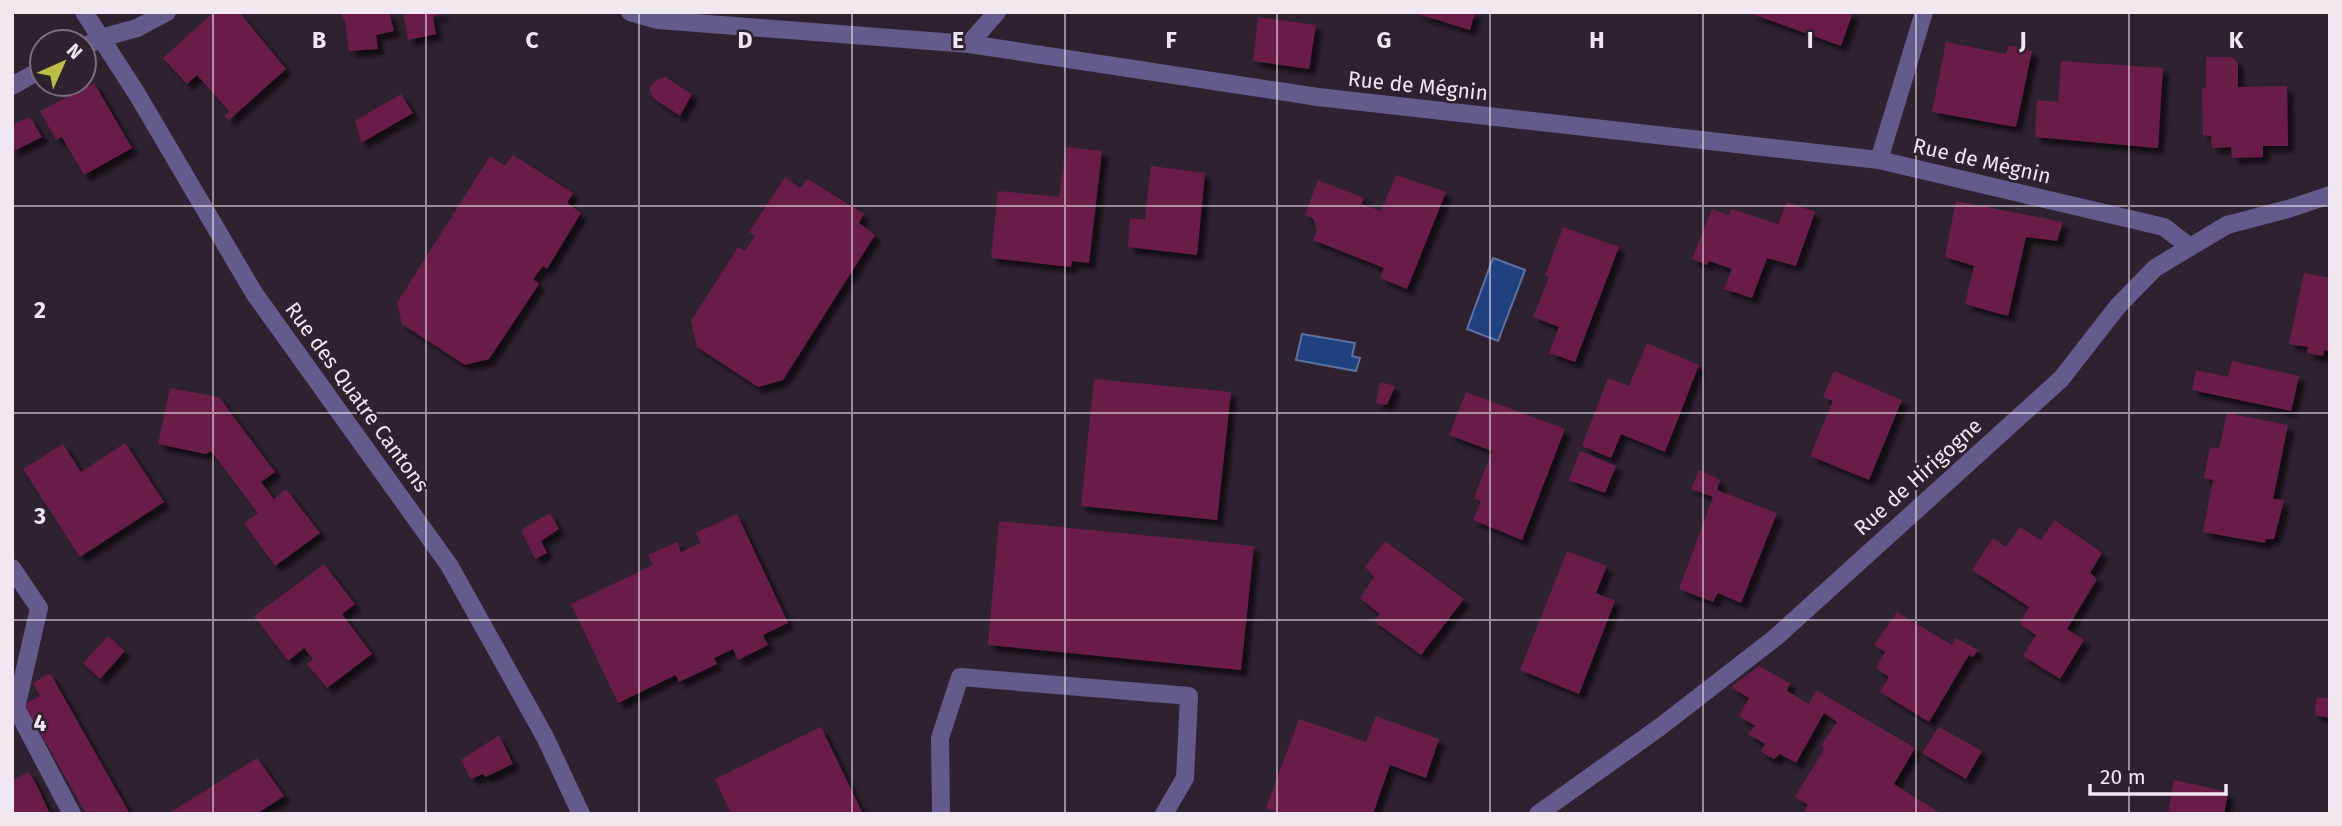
<svg xmlns="http://www.w3.org/2000/svg" width="2342" height="826" font-family="'Fira Sans',sans-serif">
<defs>
<filter id="shadow"><feDropShadow dx="6" dy="6" stdDeviation="2" flood-color="#0009"/></filter>
</defs>
<rect width="100%" height="100%" fill="#2e2130"/>
<!-- water -->
<g fill="#20407f" stroke="#5e72a1" stroke-width="2">
<path d="M1493,258L1525,270L1498,341L1467,329Z"/>
<path d="M1302,334L1355,343L1352,356L1360,358L1356,371L1296,360Z"/>
</g>
<!-- building -->
<g fill="#681e46" filter="url(#shadow)">
<path d="M214,12H239L286,69L229,120L225,116L229,111L197,75L187,84L163,58Z"/>
<path d="M340,12H389L394,31L376,35L378,49L349,51L345,21Z"/>
<path d="M403,12H444V14L433,16L436,34L408,40Z"/>
<path d="M1412,12H1475L1470,30Z"/>
<path d="M1747,12H1853L1841,46Z"/>
<path d="M1258,17L1316,25L1309,69L1253,61Z"/>
<path d="M1946,42L2006,54L2009,45L2032,51L2016,127L1932,112Z"/>
<path d="M2206,57H2233L2238,64V87L2287,86L2288,146H2263V157L2232,158L2231,147L2212,148L2211,136L2203,135L2202,89L2206,87Z"/>
<path d="M2061,61L2163,68L2158,148L2035,137L2037,100L2058,102Z"/>
<path d="M665,77L692,94L680,116L656,100L650,93V87L655,81Z"/>
<path d="M94,83L132,148L84,175L62,137L56,140L40,111Z"/>
<path d="M401,94L413,113L361,143L355,121Z"/>
<path d="M30,117L42,137L12,152V125Z"/>
<path d="M1066,147L1102,151L1089,263L1072,261L1071,267L991,258L998,191L1059,197Z"/>
<path d="M513,155L573,193L567,203L581,213L547,269L543,266L533,279L539,284L489,359L465,365L402,324L397,303L490,156L505,166Z"/>
<path d="M1151,166L1205,173L1197,255L1128,247L1130,218L1145,220Z"/>
<path d="M1396,175L1446,192L1407,289L1380,278L1384,268L1313,240L1317,230L1313,218L1305,215L1318,180L1364,198L1361,204L1381,211Z"/>
<path d="M785,177L800,188L808,179L864,214L859,223L875,235L783,380L758,387L697,347L691,321L738,247L745,251L755,236L749,232Z"/>
<path d="M1956,201L2063,222L2057,241L2026,237L2008,316L1965,304L1974,266L1945,257Z"/>
<path d="M1787,202L1815,212L1796,266L1767,258L1752,298L1724,289L1732,269L1709,261L1707,265L1692,259L1712,209L1728,215L1732,209L1778,224Z"/>
<path d="M1563,227L1619,247L1575,362L1549,353L1559,327L1533,317L1549,277L1545,276Z"/>
<path d="M2304,273L2330,278V351L2324,350L2323,356L2307,353L2308,347L2289,344Z"/>
<path d="M1647,343L1699,365L1665,452L1621,434L1611,458L1582,446L1608,378L1629,386Z"/>
<path d="M2232,361L2299,376L2291,411L2192,390L2196,370L2228,377Z"/>
<path d="M1834,371L1902,400L1869,480L1810,456L1833,401L1823,397Z"/>
<path d="M1094,379L1231,392L1217,520L1081,506Z"/>
<path d="M1380,382L1395,386L1387,405L1376,403Z"/>
<path d="M170,388L219,397L275,472L261,482L274,499L286,489L320,533L275,566L244,523L258,513L211,451L206,454L158,444Z"/>
<path d="M1466,392L1565,429L1522,540L1473,520L1481,501L1474,498L1492,451L1449,435Z"/>
<path d="M2227,413L2288,425L2273,499L2284,500L2274,539H2266L2265,543L2203,532L2213,480L2204,478L2210,447L2219,449Z"/>
<path d="M125,443L164,502L80,557L23,469L63,444L81,472Z"/>
<path d="M1580,451L1616,466L1605,493L1569,480Z"/>
<path d="M1699,470L1720,480L1717,490L1777,513L1741,603L1718,593L1713,602L1679,589L1713,497L1691,489Z"/>
<path d="M550,513L559,529L541,541L547,553L535,559L521,530Z"/>
<path d="M737,514L788,623L763,635L768,645L738,660L733,649L714,658L717,664L679,682L676,675L618,703L571,604L653,565L648,555L677,542L681,552L701,543L696,533Z"/>
<path d="M2055,520L2102,553L2090,573L2097,579L2067,629L2084,640L2060,679L2023,656L2036,635L2020,624L2029,607L1972,570L1993,538L2006,547L2020,527L2041,540Z"/>
<path d="M999,521L1254,546L1241,670L988,645Z"/>
<path d="M1385,541L1464,599L1421,655L1374,621L1380,614L1360,598L1374,577L1365,567Z"/>
<path d="M1567,551L1607,566L1596,593L1615,601L1579,694L1520,670Z"/>
<path d="M324,564L355,604L342,614L372,654L327,688L307,664L313,659L304,648L288,661L254,616Z"/>
<path d="M1897,612L1952,645L1956,638L1978,650L1973,657L1969,655L1929,722L1880,692L1889,677L1876,668L1885,652L1874,645Z"/>
<path d="M108,636L125,651L100,679L83,663Z"/>
<path d="M1759,666L1790,683L1787,691L1809,704L1816,690L1915,748L1894,784L1942,814H1803L1808,805L1795,797L1825,748L1821,746L1837,722L1824,713L1796,763L1780,754L1774,759L1761,752L1765,744L1748,734L1755,726L1739,716L1749,698L1731,687Z"/>
<path d="M50,673L130,814H86L24,704L40,696L33,683Z"/>
<path d="M2317,697L2330,699V718L2314,715Z"/>
<path d="M1376,716L1439,739L1426,778L1390,765L1373,814H1280L1266,808L1299,719L1366,742Z"/>
<path d="M821,727L863,814H731L715,779Z"/>
<path d="M1939,727L1982,751L1966,779L1922,753Z"/>
<path d="M499,735L513,764L485,777L483,774L471,779L461,760Z"/>
<path d="M257,758L284,796L258,813L168,814Z"/>
<path d="M29,772L37,786L50,814H12V780Z"/>
<path d="M2174,780L2228,792L2224,814H2168Z"/>
</g>
<g fill="none" stroke-linecap="round" stroke-linejoin="round">
<!-- service -->
<path stroke="#645b8c" stroke-width="18" d="M941,814L940,738L960,677L1189,696L1185,778L1164,814"/>
<!-- minor -->
<g stroke="#645b8c" stroke-width="18">
<path d="M84,12L137,94L254,293L449,565L545,737L581,814"/>
<path d="M630,12L658,20L969,44L1318,97L1879,160L2164,227L2190,247"/>
<path d="M969,44L997,12"/>
<path d="M84,47L101,38L137,28L167,12"/>
<path d="M12,86L42,69"/>
<path d="M1879,160L1924,12"/>
<path d="M12,568L39,608L16,708L72,814"/>
<path d="M1538,814L1660,727L1776,637L2061,379L2118,306L2155,268L2227,225L2288,209L2330,195"/>
</g>
</g>
<!-- grid -->
<path fill="none" stroke="#f0e7f1" stroke-width="2" stroke-opacity="0.55" d="M213,12V814M426,12V814M639,12V814M852,12V814M1065,12V814M1277,12V814M1490,12V814M1703,12V814M1916,12V814M2129,12V814M12,206H2330M12,413H2330M12,620H2330"/>
<g text-anchor="middle" dominant-baseline="central" stroke-width="5" stroke-linejoin="round" paint-order="stroke">
<!-- street labels -->
<g font-size="21" fill="#f0e7f1" stroke="#2e2130">
<text transform="translate(1418 86) rotate(6)">Rue de Mégnin</text>
<text transform="translate(1982 161) rotate(13)">Rue de Mégnin</text>
<text transform="translate(357 397) rotate(54)">Rue des Quatre Cantons</text>
<text transform="translate(1918 477) rotate(-42)">Rue de Hirigogne</text>
</g>
</g>
<g font-size="23" text-anchor="middle" font-weight="bold" fill="#f0e7f1" stroke="#2e2130" stroke-width="5" stroke-linejoin="round" paint-order="stroke">
<text x="319" y="48">B</text>
<text x="532" y="48">C</text>
<text x="745" y="48">D</text>
<text x="958" y="48">E</text>
<text x="1171" y="48">F</text>
<text x="1384" y="48">G</text>
<text x="1597" y="48">H</text>
<text x="1810" y="48">I</text>
<text x="2023" y="48">J</text>
<text x="2236" y="48">K</text>
<text x="40" y="318">2</text>
<text x="40" y="524">3</text>
<text x="40" y="731">4</text>
</g>
<!-- border -->
<rect width="2342" height="826" fill="none" stroke="#f0e7f1" stroke-width="28"/>
<!-- north arrow -->
<g transform="translate(63 63) rotate(45)"><circle r="33" fill="#2e2130" stroke="#7c707d" stroke-width="2"/>
<path d="M0-5L12 26L0 18L-12 26Z" fill="#bebe42"/>
<text y="-10" font-size="19" font-weight="bold" text-anchor="middle" fill="#f0e7f1">N</text>
</g>
<!-- scale -->
<path d="M2090 784v10h136v-10" fill="none" stroke="#f0e7f1" stroke-width="3.5"/>
<text x="2100" y="784" font-size="21" fill="#f0e7f1" stroke="#2e2130" stroke-width="5" paint-order="stroke">20 m</text>
</svg>
